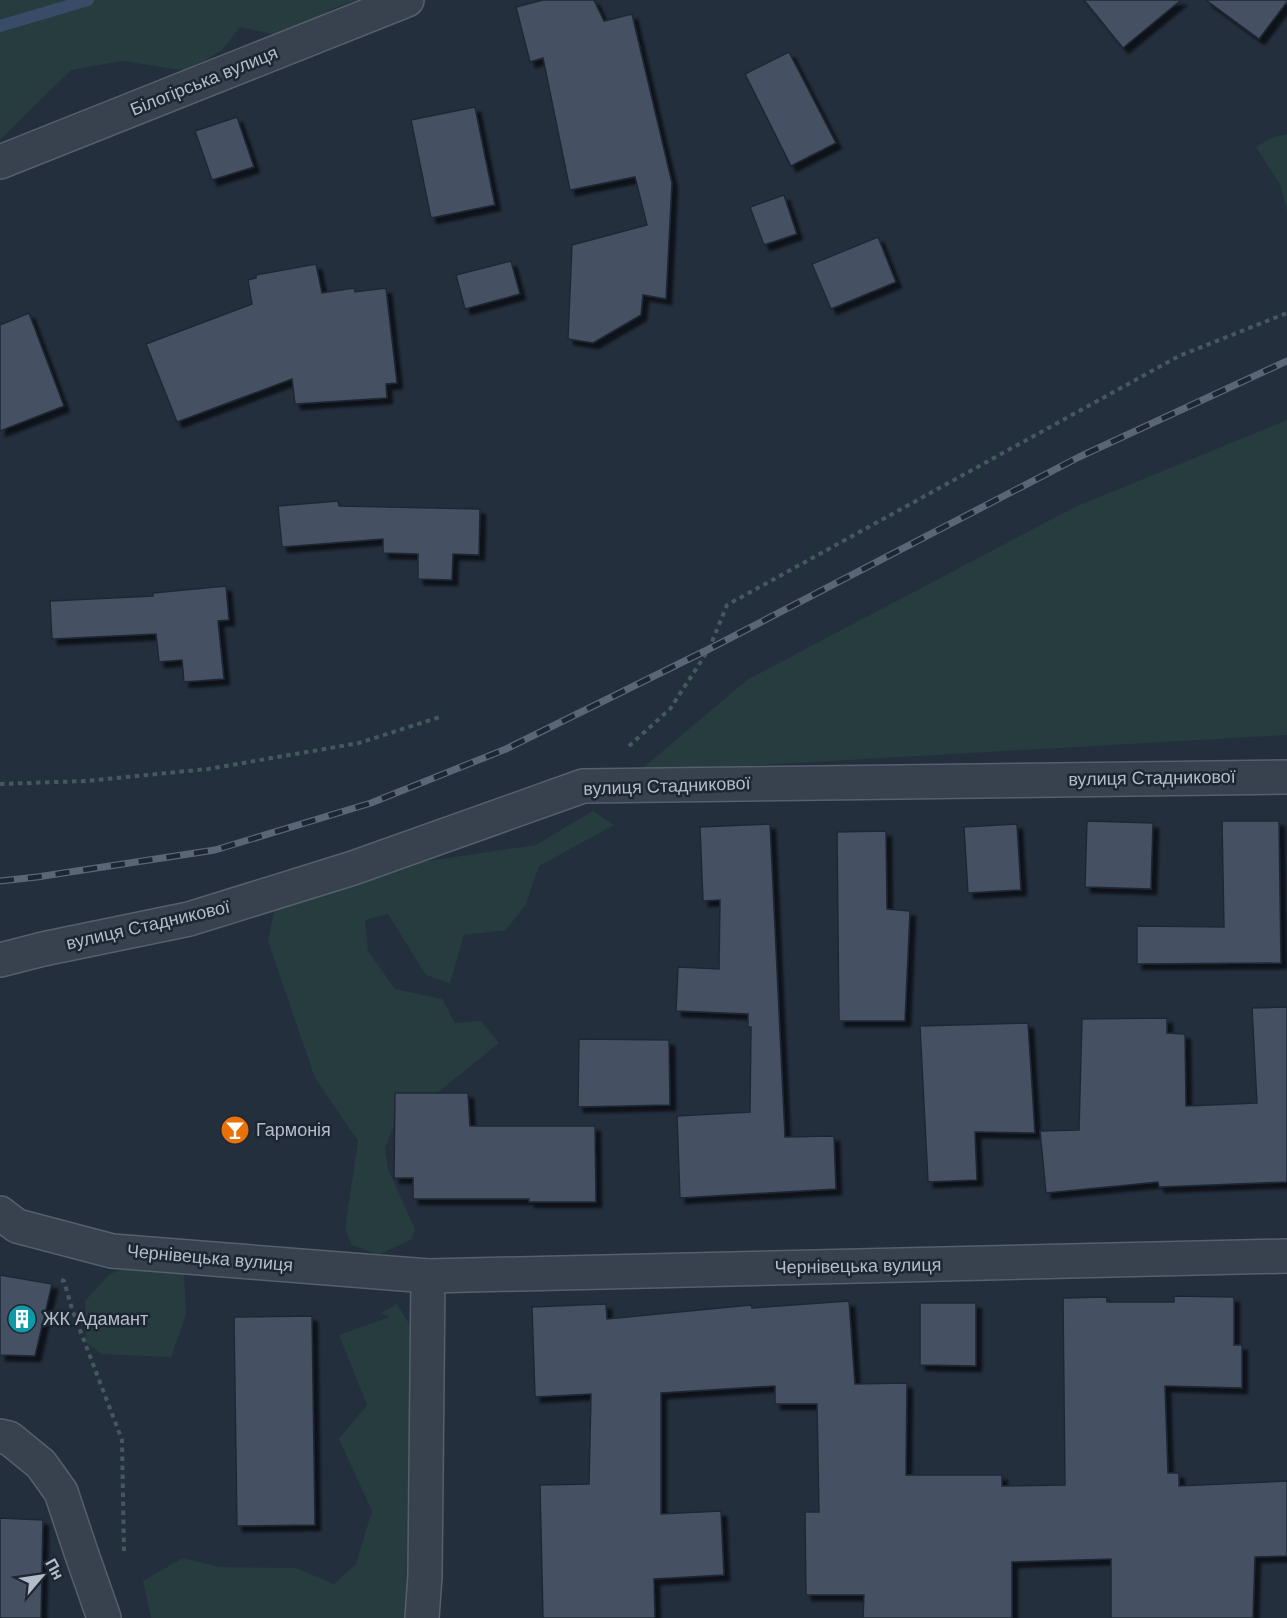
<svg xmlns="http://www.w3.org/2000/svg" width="1287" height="1618" font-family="Helvetica,sans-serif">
<defs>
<filter id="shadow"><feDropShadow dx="5.5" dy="5.5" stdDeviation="1.5" flood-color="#0009"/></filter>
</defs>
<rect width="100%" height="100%" fill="#242f3e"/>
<!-- green -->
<g fill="#263c3f">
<path d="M0,0H356L334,8L286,37L240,27L222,50L188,71L122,61L71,70L0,140Z"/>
<path d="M1287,134V211L1280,184L1256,147L1272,138Z"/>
<path d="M1287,420V735L638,772L747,680L1075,507Z"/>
<path d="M593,811L614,825L539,866L526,904L506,930L464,935L450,983L426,975L388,914L365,920L368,951L395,989L442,999L455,1023L481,1021L499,1043L437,1093L399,1113L385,1148L388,1169L415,1229L412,1239L378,1255L352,1245L345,1229L358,1141L315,1078L268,941L275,907L373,869L536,845Z"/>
<path d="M136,1264L184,1274L186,1315L171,1357L101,1354L86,1342L85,1301L110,1274Z"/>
<path d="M397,1304L417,1337L415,1618H151L143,1581L183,1558L219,1567L296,1568L334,1584L356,1564L372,1511L339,1439L367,1405L339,1335L390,1317L381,1313Z"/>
</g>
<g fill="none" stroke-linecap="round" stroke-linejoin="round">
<!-- stream -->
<path stroke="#394c67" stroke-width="12" d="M0,26L88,0"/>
</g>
<!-- building -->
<g fill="#455162" stroke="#1f2835" stroke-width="1.5" filter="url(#shadow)">
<path d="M543,0H594L604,21L632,14L672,183L666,299L643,295L641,315L593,343L568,339L572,245L647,225L635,177L570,190L543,58L530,62L516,7Z"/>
<path d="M1084,0H1181L1123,48Z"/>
<path d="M1206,0H1287V2L1259,39Z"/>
<path d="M789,52L836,143L791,166L745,74Z"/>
<path d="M475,107L495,205L431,218L411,120Z"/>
<path d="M237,117L254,167L212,180L195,131Z"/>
<path d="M784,195L797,234L764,245L750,207Z"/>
<path d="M878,237L896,282L831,309L812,264Z"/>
<path d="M511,261L520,294L465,309L456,275Z"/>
<path d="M316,264L322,293L354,288L355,292L386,288L397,383L386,384L387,398L295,404L292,379L177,422L146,344L252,304L248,280L256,278V275Z"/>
<path d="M29,313L64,406L0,431V325Z"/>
<path d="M338,501L339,506L480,509L479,555L453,554L452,580L418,579V554L383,553V539L282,547L278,506Z"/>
<path d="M226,586L229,620L218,621L224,679L184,682L182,660L159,662L156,634L52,639L50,601L153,596V593Z"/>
<path d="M1087,821L1153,823L1151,889L1085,887Z"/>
<path d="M1222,821H1279L1281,963L1137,964V926L1224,927Z"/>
<path d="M770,824L785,1137L834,1136L836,1189L680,1198L677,1116L750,1112L751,1027H748V1014L676,1011L678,967L719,969L720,900L703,901L700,827Z"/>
<path d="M1017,824L1021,890L968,893L964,827Z"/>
<path d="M886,831L887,909L910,911L905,1021H839L837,832Z"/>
<path d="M1287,1007V1182L1159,1187L1158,1182L1046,1193L1040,1131L1079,1130L1082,1019L1167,1018V1033L1185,1034L1186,1106L1257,1103L1252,1008Z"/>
<path d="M1028,1023L1035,1133L975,1132L977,1180L928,1182L920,1026Z"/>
<path d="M579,1039L669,1040L670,1105L578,1107Z"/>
<path d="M395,1093H468L470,1126H595L596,1202H529V1199H413V1178H394Z"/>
<path d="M0,1275L52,1284L35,1356L0,1355Z"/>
<path d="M1174,1296L1234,1297V1345H1242V1388L1165,1386L1168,1473H1179V1486L1287,1481V1556L1255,1557L1253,1618H1111V1559L1012,1562V1618H863L864,1595H806L805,1512H819L817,1404H775V1386L661,1393V1514L721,1511L724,1575L654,1579L655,1618H543L540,1485L589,1484L591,1394L535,1397L532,1307L606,1304L607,1319L751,1305L752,1308L849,1301L855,1384L907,1383L906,1475H1002V1486L1065,1485L1063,1298L1107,1297V1302H1174Z"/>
<path d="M920,1303H976V1366L920,1365Z"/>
<path d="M312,1316L315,1525L237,1526L234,1317Z"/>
<path d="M0,1518L43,1520L41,1618H0Z"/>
</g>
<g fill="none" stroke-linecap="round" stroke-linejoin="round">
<!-- minor casing -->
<g stroke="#565f6c" stroke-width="36">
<g id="minor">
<path d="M0,162L407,0"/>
<path d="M0,960L43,949L189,919L353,868L583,786L1287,777"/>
<path d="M0,1213L17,1226L112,1251L428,1276L425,1576L422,1618"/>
<path d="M428,1276L1287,1256"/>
<path d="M0,1436L9,1438L41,1464L61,1492L81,1552L104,1618"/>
</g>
</g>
<!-- path -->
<g stroke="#44595c" stroke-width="4" stroke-dasharray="4.5 4.5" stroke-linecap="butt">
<path d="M629,746L670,709L709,649L727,605L1179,356L1287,313"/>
<path d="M0,784L86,781L208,769L359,743L440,717"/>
<path d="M61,1280L64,1281L72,1309L122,1440L124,1554"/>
</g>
<!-- minor -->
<use href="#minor" stroke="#38414e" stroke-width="33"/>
<!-- rail casing -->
<g stroke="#5a6575" stroke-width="7">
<path id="rail" d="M0,881L37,877L215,850L371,803L506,749L709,649L1079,457L1287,361"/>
</g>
<!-- rail -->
<use href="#rail" stroke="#1d2633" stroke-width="4.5" stroke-dasharray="14" stroke-linecap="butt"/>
</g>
<!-- icons -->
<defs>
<g id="bar-disc" transform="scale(1.5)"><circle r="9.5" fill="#e8710a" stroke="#1d2633"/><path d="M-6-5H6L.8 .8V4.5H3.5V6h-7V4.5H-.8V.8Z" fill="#fff"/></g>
<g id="building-disc" transform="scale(1.5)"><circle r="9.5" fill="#0f9aa8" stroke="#1d2633"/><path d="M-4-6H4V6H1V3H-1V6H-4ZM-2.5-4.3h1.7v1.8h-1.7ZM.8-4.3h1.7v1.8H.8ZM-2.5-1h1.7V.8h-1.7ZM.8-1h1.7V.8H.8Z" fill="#fff"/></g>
</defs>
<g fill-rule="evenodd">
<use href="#bar-disc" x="235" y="1130"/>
<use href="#building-disc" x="22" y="1319"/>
</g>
<g text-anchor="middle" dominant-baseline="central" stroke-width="5" stroke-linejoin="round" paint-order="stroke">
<!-- street labels -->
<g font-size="18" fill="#b4bcc9" stroke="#1d2633">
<text transform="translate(204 81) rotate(-22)">Білогірська вулиця</text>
<text transform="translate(1152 778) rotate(-1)">вулиця Стадникової</text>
<text transform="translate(667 786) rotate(-2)">вулиця Стадникової</text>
<text transform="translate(148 925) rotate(-13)">вулиця Стадникової</text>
<text transform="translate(210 1258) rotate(5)">Чернівецька вулиця</text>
<text transform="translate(858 1266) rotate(-1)">Чернівецька вулиця</text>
</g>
<!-- poi labels -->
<g font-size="18" fill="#b4bcc9" stroke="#1d2633" text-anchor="start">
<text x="256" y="1130">Гармонія</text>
<text x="43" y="1319">ЖК Адамант</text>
</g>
</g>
<!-- north arrow -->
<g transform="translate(42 1576) rotate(61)" stroke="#1d2633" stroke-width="4.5" paint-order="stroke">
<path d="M0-4.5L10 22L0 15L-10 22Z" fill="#b4bcc9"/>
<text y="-9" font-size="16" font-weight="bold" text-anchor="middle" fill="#b4bcc9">Пн</text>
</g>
</svg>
